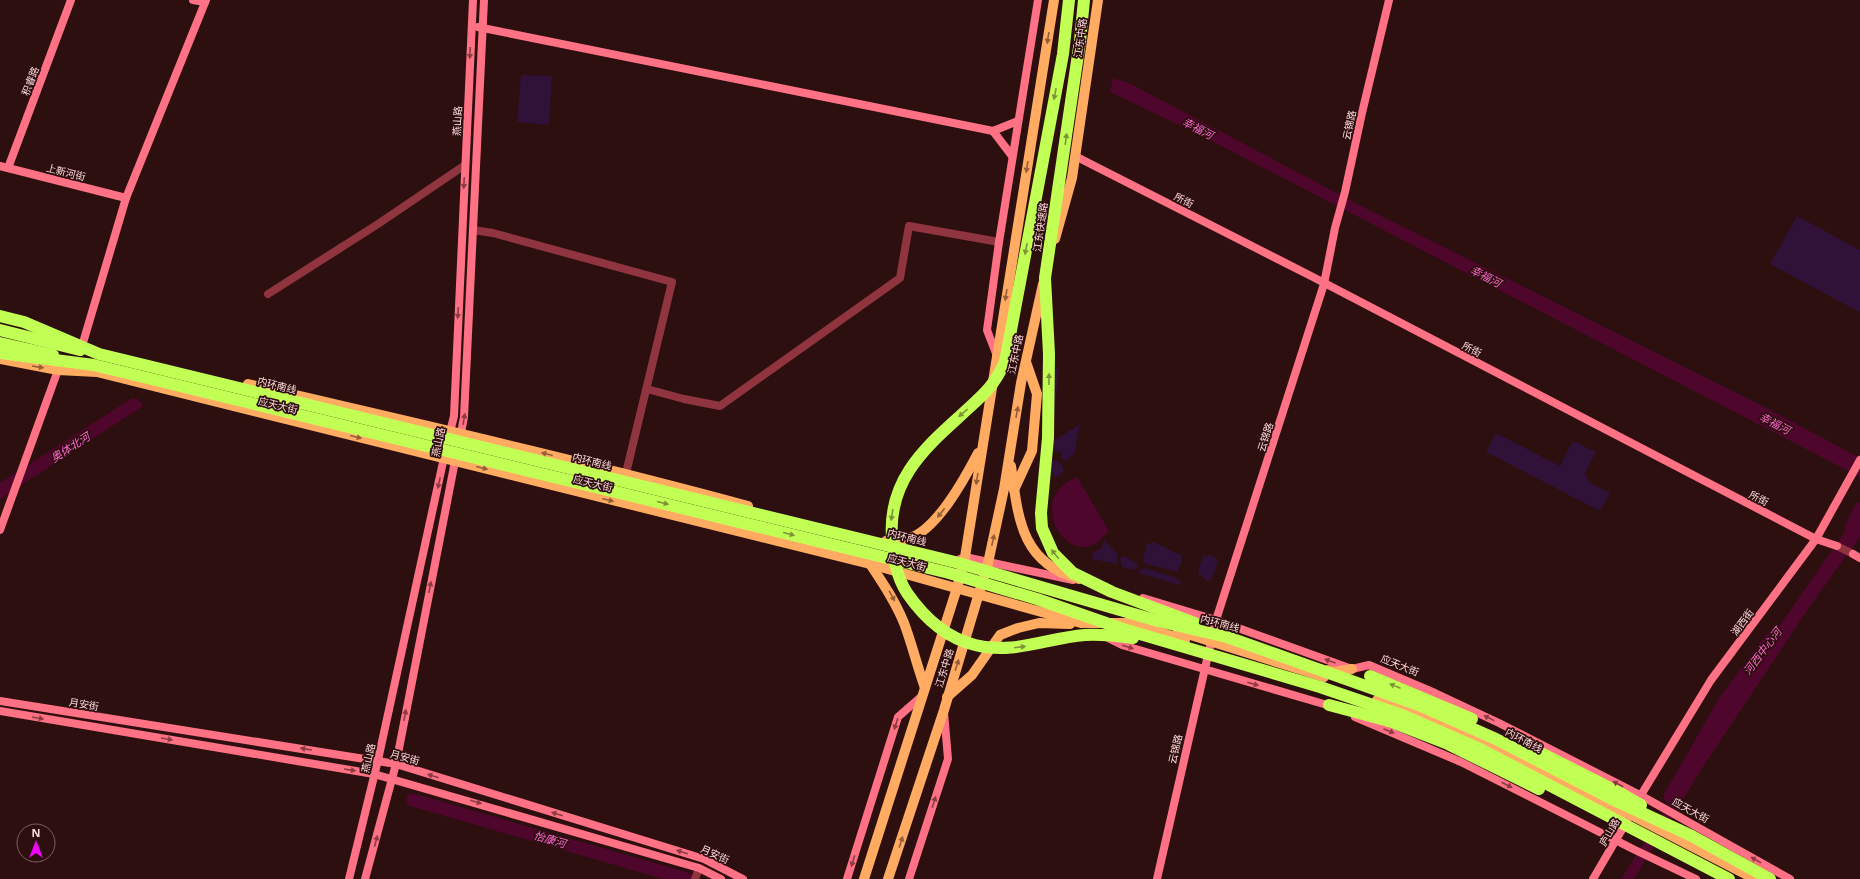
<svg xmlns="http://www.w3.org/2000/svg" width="1860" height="879" font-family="'Open Sans','Noto Sans SC',sans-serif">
<rect width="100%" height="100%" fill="#2d0f0f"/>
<!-- green -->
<g fill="#301137">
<path d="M521,75L552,76L549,125L517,122Z"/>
<path d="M1797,216L1860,250V310L1859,312L1770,264Z"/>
<path d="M1052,368L1059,369L1053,428Z"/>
<path d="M1080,424L1074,454L1066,461L1061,458L1062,452L1047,450L1045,446Z"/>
<path d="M1496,433L1560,466L1573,441L1596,452L1585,473L1589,482L1610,493L1600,511L1486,452Z"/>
<path d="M1052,460L1061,463L1064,470L1060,476L1055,477L1051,471Z"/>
<path d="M1104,540L1117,554V564L1092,559L1093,552L1102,548Z"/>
<path d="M1154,542L1181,555L1182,562L1177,572L1146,564L1143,560L1147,544Z"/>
<path d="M1211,555L1218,560L1211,580L1207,581L1198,573L1202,557Z"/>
<path d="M1125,556L1137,564V568L1132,570L1122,567L1120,558Z"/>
<path d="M1145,568L1174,577L1181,581L1179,585L1138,573L1140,570Z"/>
</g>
<!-- water -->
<g fill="#4f062c">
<path d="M1113,78L1131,84L1359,205L1761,405L1860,458V477L1202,136L1110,92Z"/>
<path d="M132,398L138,399L143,406L0,499V483Z"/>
<path d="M1077,477L1109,531C1103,537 1095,546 1086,547C1061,549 1045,516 1055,495C1060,486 1069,481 1077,477Z"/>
<path d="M1860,510V537L1808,609L1703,767L1634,879H1621L1676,792L1737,687Z"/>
</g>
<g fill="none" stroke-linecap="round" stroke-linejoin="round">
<!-- river -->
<g stroke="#4f062c" stroke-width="13">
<path d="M1851,529L1860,509"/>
<path d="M1670,797L1725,701L1770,640"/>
<path d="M413,800L687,879"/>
</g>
<!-- street -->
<g stroke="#903540" stroke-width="8">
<path d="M473,230L493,233L672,282L626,473"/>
<path d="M268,294L378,224L465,165"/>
<path d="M647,389L684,399L720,406L900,278L909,226L999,242"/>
<path d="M1837,546L1853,554"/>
<path d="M695,879L699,868"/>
</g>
<!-- secondary -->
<g stroke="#ff7184" stroke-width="8">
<path d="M193,0L205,2"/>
<path d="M478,27L993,131L1018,121"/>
<path d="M993,131L1012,156"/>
<path d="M1075,156L1311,276L1816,539L1837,546"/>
<path d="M0,166L126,198"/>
<path d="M8,168L71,0"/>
<path d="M82,346L126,198L206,0"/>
<path d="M997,356L987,330L999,242L1038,0"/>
<path d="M449,436L454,416L473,0"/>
<path d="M460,438L464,417L484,0"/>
<path d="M0,530L58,370"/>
<path d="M1853,554L1860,558"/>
<path d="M960,559L965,557L1073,580"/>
<path d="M1143,598L1216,620L1352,669L1369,665L1435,693L1499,723L1640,795L1790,879"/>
<path d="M1108,638L1122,645L1334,707"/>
<path d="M0,701L396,764L704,859L743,879"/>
<path d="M0,711L374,774L699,868L721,879"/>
<path d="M1355,717L1461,762L1635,850L1696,879"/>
<path d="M1638,800L1711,680L1816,539L1860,460"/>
<path d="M349,879L378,760L445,453"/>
<path d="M365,879L396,764L456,456"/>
<path d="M847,879L898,717L922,696"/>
<path d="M909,879L948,759L944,712"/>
<path d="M1157,879L1216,620L1324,284L1335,228L1345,192L1362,113L1389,0"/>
<path d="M1593,879L1627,821"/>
</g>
<!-- primary -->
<g stroke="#ffab61" stroke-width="10">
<path d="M1055,239L1072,178L1098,0"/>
<path d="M0,359L58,370L97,372L870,564L1081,623H1130L1185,640"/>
<path d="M248,384C415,423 582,461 748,506"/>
<path d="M1011,466C1018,518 1021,563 1079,579"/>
<path d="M1014,490L1032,451L1037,394L1026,362"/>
<path d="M886,541C893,541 901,541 907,539C936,532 965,478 978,453"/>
<path d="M870,564C883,583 895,601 904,623C912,644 917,666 925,688"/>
<path d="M1178,631L1324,677"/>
<path d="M1328,670L1335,672L1352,669"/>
<path d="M947,697L972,675L1000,635L1018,628L1039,623L1070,624"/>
<path d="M1377,700C1463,729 1542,774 1621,815"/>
<path d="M1616,807L1755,879"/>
<path d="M864,879L957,588L965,557L1054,0"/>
<path d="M888,879L944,710L988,563L1004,489L1021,383L1043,284"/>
</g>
<!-- highway -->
<g stroke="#c2ff55" stroke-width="12">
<path d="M0,330L80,350"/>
<path d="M0,343L53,355"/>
<path d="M1005,362L1063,54L1069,0"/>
<path d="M1329,705L1389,721"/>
</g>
<!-- highway-bridge -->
<g stroke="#c2ff55" stroke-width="12">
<path d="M1084,0L1080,41L1045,278L1049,354L1048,438L1041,513L1042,528L1053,553L1073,573L1112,592L1195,623"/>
<path d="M0,316L24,322L99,354L955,562L1158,621L1227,637L1419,705L1496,739L1612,799L1692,836L1770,879"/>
<path d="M0,353L94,365L949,573L1037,599L1123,629L1320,687L1402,715L1480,749L1729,879"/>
<path d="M1005,362C992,390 980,397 959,417C921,451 888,483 892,538C894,558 896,576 907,593C923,616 946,638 975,645C1013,655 1047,638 1085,635C1101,634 1118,636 1133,638"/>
<path d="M1370,676L1472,719"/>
<path d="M1389,721L1448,744L1539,789"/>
<path d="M1531,748L1620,793L1641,805"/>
</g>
</g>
<!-- one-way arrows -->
<defs><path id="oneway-solid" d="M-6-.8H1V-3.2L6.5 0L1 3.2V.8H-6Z"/></defs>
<g fill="#965d38">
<use href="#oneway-solid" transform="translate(1048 38) rotate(99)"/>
<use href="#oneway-solid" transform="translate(1027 167) rotate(99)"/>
<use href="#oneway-solid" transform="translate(1006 295) rotate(99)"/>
<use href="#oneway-solid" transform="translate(38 367) rotate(9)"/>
<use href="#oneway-solid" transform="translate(1017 412) rotate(-80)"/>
<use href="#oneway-solid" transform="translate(356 437) rotate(14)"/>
<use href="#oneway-solid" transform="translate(547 454) rotate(-166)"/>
<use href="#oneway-solid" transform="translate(482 468) rotate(14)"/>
<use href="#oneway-solid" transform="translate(977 479) rotate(99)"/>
<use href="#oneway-solid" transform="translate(608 500) rotate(14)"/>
<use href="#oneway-solid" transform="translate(941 513) rotate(128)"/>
<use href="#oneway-solid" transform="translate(993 540) rotate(-78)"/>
<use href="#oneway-solid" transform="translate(892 596) rotate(61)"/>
<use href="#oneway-solid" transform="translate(957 665) rotate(-73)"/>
<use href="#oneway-solid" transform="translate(901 842) rotate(-72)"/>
</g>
<g fill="#8c3b44">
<use href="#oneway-solid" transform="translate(470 53) rotate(93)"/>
<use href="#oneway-solid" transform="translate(464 183) rotate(93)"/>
<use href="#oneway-solid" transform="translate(458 313) rotate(93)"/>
<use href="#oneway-solid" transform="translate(464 419) rotate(-81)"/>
<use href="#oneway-solid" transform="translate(439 483) rotate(102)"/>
<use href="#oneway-solid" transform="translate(430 587) rotate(-79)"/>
<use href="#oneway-solid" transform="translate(1128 647) rotate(17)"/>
<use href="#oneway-solid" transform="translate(1330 661) rotate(-160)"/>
<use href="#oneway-solid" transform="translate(1253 684) rotate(16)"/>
<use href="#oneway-solid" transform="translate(405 715) rotate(-79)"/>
<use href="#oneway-solid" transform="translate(38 718) rotate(10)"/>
<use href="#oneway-solid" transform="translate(1489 718) rotate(-154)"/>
<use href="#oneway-solid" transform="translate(896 724) rotate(108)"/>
<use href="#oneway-solid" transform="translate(1389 731) rotate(23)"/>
<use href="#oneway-solid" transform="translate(167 739) rotate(10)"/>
<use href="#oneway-solid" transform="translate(306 749) rotate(-171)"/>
<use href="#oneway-solid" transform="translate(350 770) rotate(9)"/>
<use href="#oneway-solid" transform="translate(433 776) rotate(-163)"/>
<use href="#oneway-solid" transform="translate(1618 784) rotate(-153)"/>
<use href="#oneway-solid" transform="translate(1507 785) rotate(27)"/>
<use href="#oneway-solid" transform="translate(476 802) rotate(16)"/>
<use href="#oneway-solid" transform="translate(934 802) rotate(-72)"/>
<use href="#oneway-solid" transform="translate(557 814) rotate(-163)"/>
<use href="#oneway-solid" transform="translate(376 841) rotate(-75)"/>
<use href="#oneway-solid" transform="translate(682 852) rotate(-163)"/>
<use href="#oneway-solid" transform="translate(1756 860) rotate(-151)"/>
<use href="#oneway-solid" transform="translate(853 861) rotate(107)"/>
</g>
<g fill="#7f9336">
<use href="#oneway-solid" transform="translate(1055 94) rotate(101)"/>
<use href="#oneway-solid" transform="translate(1066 139) rotate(-82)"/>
<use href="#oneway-solid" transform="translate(1026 249) rotate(101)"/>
<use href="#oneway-solid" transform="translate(1049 379) rotate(-89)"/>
<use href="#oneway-solid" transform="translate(963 413) rotate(140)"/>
<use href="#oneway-solid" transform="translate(663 503) rotate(14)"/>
<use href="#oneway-solid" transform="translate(892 515) rotate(99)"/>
<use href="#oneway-solid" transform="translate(789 534) rotate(14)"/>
<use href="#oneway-solid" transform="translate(1055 554) rotate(-129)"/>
<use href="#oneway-solid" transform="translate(1020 647) rotate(-7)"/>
<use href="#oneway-solid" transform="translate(1395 686) rotate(-158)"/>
</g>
<g text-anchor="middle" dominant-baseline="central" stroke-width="3.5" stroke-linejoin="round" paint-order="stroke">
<!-- street labels -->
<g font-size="10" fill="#ffdadc" stroke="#2d0f0f">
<text transform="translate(1080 38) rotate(-82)">江东中路</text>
<text transform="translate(30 81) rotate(-69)">积睿路</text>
<text transform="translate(457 121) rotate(-87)">燕山路</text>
<text transform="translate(1349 125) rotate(-78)">云锦路</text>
<text transform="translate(66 172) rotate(14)">上新河街</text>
<text transform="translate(1184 200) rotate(27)">所街</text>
<text transform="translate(1040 227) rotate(-82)">江东快速路</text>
<text transform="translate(1472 349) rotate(27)">所街</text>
<text transform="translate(1015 354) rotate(-78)">江东中路</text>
<text transform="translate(277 385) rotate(14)">内环南线</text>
<text transform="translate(278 405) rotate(14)">应天大街</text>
<text transform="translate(1265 437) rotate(-72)">云锦路</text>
<text transform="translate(438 442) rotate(-78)">燕山路</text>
<text transform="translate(592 461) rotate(14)">内环南线</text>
<text transform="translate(593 483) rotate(14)">应天大街</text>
<text transform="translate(1759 498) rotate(27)">所街</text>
<text transform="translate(907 537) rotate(14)">内环南线</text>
<text transform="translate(907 562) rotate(15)">应天大街</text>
<text transform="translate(1742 622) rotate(-53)">湖西街</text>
<text transform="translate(1220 623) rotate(15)">内环南线</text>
<text transform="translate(1400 665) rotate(22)">应天大街</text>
<text transform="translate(944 668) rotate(-73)">江东中路</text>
<text transform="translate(84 704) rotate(9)">月安街</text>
<text transform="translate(1524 740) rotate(28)">内环南线</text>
<text transform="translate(1175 749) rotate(-77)">云锦路</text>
<text transform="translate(405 757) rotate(15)">月安街</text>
<text transform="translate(368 758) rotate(-77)">燕山路</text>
<text transform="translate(1691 810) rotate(29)">应天大街</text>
<text transform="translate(1609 832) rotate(-60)">庐山路</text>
<text transform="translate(715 854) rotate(24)">月安街</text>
</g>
<!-- water labels -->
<g font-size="11" font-style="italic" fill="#ff68d1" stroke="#2d0f0f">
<text transform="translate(1198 128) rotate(27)">幸福河</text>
<text transform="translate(1486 276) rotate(27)">幸福河</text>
<text transform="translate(1775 423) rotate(27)">幸福河</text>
<text transform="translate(70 447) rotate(-33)">奥体北河</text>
<text transform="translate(1762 651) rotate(-53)">河西中心河</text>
<text transform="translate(550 839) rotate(16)">怡康河</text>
</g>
</g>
<!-- north arrow -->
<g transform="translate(36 843)"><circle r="19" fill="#2d0f0f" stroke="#816061"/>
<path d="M0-3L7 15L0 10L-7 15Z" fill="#f006ff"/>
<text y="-6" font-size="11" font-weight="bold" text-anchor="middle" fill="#ffdadc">N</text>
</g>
</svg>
